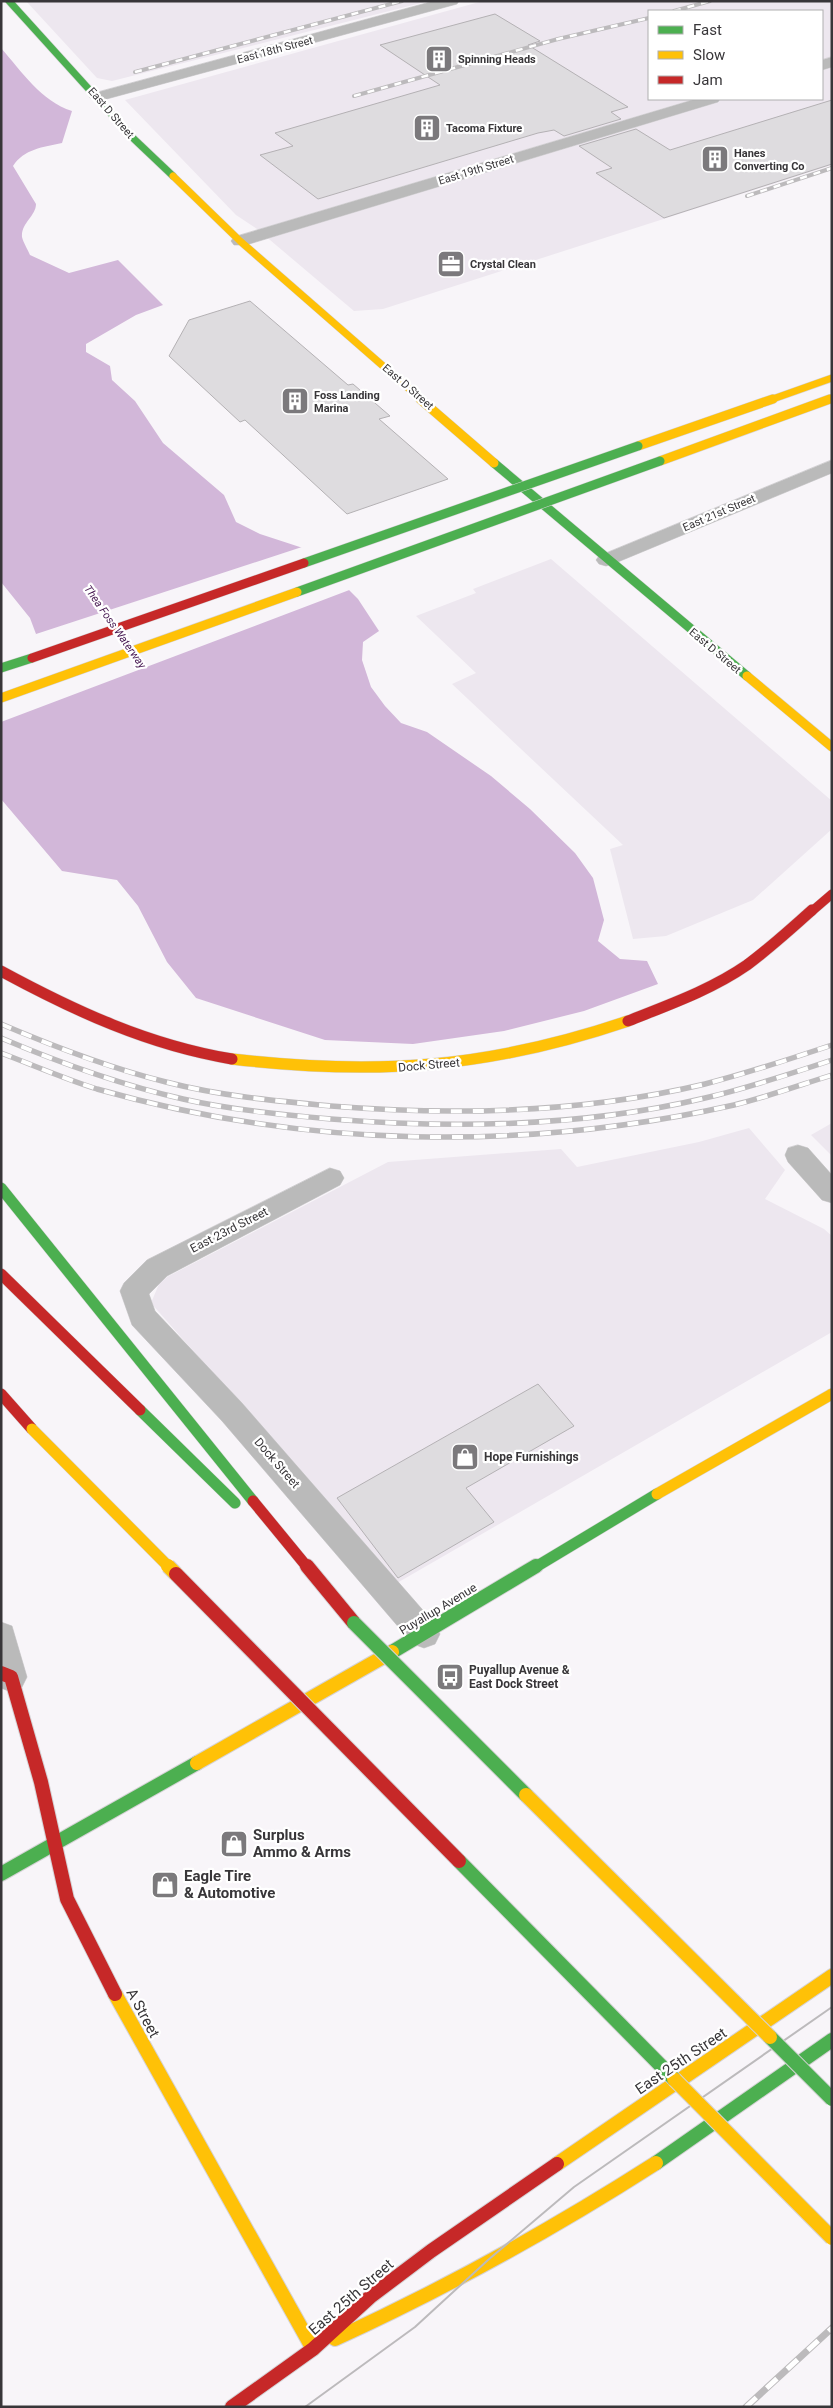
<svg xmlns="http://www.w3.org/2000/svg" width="833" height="2408" font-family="Roboto,sans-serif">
<rect width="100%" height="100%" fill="#f8f5f9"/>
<!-- built -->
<g fill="#ede7ef" fill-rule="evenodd">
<path d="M26,1H429L112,81L97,78Z"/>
<path d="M483,1H832V165L383,309L354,311L257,229L236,215L125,100ZM649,11H822V99H649Z"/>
<path d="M551,559L832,801V829L753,900L666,936L633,939L610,849L623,845L452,684L476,673L416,616L476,593L473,589Z"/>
<path d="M832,1123V1156L811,1135Z"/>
<path d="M749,1128L785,1170L765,1199L824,1229L832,1236V1332L397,1583L151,1303L159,1284L167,1277L388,1162L561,1149L577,1167L699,1142Z"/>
</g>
<!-- water -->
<path fill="#d2b7d9" d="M1,48C22,72 41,101 72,111L62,143C43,147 24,149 13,166L36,204C36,216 21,223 22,237C23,242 28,250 30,255L69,273L118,260L163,305L136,315L86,344V352L110,366L112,380L135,401L163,443L224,495L236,522L260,534L309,550L358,599L379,631L363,642L362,660L371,687L385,706L401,723L427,732L491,776L530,809L575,853L593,878L604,920L598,941L620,959L647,961L658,984L584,1011L504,1031L413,1044L325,1040L196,998L167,962L138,906L117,880L62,871L1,799V681L13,673L36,634L30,618L1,582Z"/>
<!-- pier -->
<path fill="#f8f5f9" d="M305,546L311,548L352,589L1,722V678L11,671L33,635Z"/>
<!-- building -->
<g fill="#dedcdf" stroke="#b4b1b4">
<path d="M495,14L540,41L528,45L628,107L611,112L621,119L564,136L554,130L538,133L318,199L260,155L293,146L275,133L440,85L380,45Z"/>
<path d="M832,100V164L664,218L596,173L612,168L579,146L636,129L670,150Z"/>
<path d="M250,301L348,385L353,384L390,416L379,419L448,479L347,514L245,420L240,422L169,356L189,320Z"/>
<path d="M538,1384L574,1426L466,1488L494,1522L398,1578L337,1498Z"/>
</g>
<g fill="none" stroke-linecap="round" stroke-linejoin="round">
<!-- street casing -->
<g stroke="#d5d3d6" stroke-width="1">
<g id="street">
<path d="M434,1H459L457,4L103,100L97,102L89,97L91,94Z"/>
<path d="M832,57V67L822,70V60Z"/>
<path d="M696,99H720L718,102L246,245H234L231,241L234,237Z"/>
<path d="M832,460V473L613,564L606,566L599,564L596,560L599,556Z"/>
<path d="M798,1145L808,1148L832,1175V1203L822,1200L788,1162L785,1155L788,1148Z"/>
<path d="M330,1168L340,1171L344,1178L340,1185L167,1276L149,1294L155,1311L242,1403L435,1624L440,1634L435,1644L424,1648L413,1644L222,1421L132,1325L120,1291L124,1283L147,1260Z"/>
<path d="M1,1622L12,1626L27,1677L22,1687L11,1692L1,1688Z"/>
</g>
</g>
<!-- fast-far3 casing -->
<g stroke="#d5d3d6" stroke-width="8">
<path id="fast-far3" d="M9,1L134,139L173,176"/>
</g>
<!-- fast-far2 casing -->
<g stroke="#d5d3d6" stroke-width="10">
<g id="fast-far2">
<path d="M494,463L747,676"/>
<path d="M1,668L32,658"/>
</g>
</g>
<!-- fast-far1 casing -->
<g stroke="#d5d3d6" stroke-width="12">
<g id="fast-far1">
<path d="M1,1188L253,1501"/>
<path d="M140,1410L235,1503"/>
<path d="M534,1568L657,1494"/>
</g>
</g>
<!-- fast casing -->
<g stroke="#d5d3d6" stroke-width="16">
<g id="fast">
<path d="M392,1652L536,1566"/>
<path d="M1,1874L197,1763"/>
<path d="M656,2163L832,2040"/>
</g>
</g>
<!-- slow-far3 casing -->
<g stroke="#d5d3d6" stroke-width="8">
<g id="slow-far3">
<path d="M173,176L240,241L422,400"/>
<path d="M770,400L832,378"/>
<path d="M827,400L832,398"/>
</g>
</g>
<!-- slow-far2 casing -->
<g stroke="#d5d3d6" stroke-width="10">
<g id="slow-far2">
<path d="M420,399L494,463"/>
<path d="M638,446L773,399"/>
<path d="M660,461L830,399"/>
<path d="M747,676L832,747"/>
</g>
</g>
<!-- slow-far1 casing -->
<g stroke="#d5d3d6" stroke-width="12">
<g id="slow-far1">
<path d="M232,1059C377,1076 489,1068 628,1021"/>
<path d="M657,1494L832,1394"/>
</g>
</g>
<!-- slow casing -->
<g stroke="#d5d3d6" stroke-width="16">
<g id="slow">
<path d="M197,1763L392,1652"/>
<path d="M115,1994L313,2349"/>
<path d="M557,2164L832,1976"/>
<path d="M335,2339C446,2288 553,2229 656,2163"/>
</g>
</g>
<!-- jam-far2 casing -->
<g stroke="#d5d3d6" stroke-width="10">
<path id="jam-far2" d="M811,912L832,894"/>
</g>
<!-- jam-far1 casing -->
<g stroke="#d5d3d6" stroke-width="12">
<g id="jam-far1">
<path d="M1,971C75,1011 148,1045 232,1059"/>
<path d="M628,1021C668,1005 711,990 747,965C770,948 791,929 812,910"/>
<path d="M1,1274L140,1410"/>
<path d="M1,1394L32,1429"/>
<path d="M253,1501L308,1568"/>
</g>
</g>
<!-- jam casing -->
<g stroke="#d5d3d6" stroke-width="16">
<g id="jam">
<path d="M307,1566L354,1623"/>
<path d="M1,1673L11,1677L41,1782L67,1899L115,1994"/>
<path d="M232,2407L313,2349L370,2297L431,2251L557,2164"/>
</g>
</g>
<!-- street -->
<use href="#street" fill="#bababa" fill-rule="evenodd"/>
<!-- fast-far3 -->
<use href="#fast-far3" stroke="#4caf50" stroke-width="7"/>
<!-- fast-far2 -->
<use href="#fast-far2" stroke="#4caf50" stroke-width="9"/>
<!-- fast-far1 -->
<use href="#fast-far1" stroke="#4caf50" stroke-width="11"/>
<!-- fast -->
<use href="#fast" stroke="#4caf50" stroke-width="14"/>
<!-- slow-far3 -->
<use href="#slow-far3" stroke="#ffc107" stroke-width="7"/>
<!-- slow-far2 -->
<use href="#slow-far2" stroke="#ffc107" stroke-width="9"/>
<!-- slow-far1 -->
<use href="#slow-far1" stroke="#ffc107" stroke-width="11"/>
<!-- slow -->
<use href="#slow" stroke="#ffc107" stroke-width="14"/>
<!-- jam-far2 -->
<use href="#jam-far2" stroke="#c62828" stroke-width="9"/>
<!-- jam-far1 -->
<use href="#jam-far1" stroke="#c62828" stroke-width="11"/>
<!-- jam -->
<use href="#jam" stroke="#c62828" stroke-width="14"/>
<!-- tram -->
<path stroke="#bcbabc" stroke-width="2" d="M305,2407L415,2327L488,2260L574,2187L832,2007"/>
<!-- rail-far2 casing -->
<g stroke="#bcbabc" stroke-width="4">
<g id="rail-far2">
<path d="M674,11L710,1"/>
<path d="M135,72L402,1"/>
<path d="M354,96L558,39L649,18"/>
<path d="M747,196L832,168"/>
</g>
</g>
<!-- rail-far1 casing -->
<g stroke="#bcbabc" stroke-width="5.5">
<g id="rail-far1">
<path d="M1,1024C55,1047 109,1068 166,1082C220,1096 276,1101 331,1106C456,1116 583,1113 705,1084C748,1073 790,1059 832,1045"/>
<path d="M1,1038C60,1063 121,1085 183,1099C231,1110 282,1115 331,1119C456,1129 583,1127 705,1098C748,1088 790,1074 832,1060"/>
<path d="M1,1053C33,1065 65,1079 97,1089C304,1148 524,1152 734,1105C767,1097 800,1085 832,1075"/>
</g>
</g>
<!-- rail casing -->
<g stroke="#bcbabc" stroke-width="7">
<path id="rail" d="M746,2407L832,2328"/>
</g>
<!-- rail-far2 -->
<use href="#rail-far2" stroke="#fff" stroke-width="2.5" stroke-dasharray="7" stroke-linecap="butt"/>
<!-- rail-far1 -->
<use href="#rail-far1" stroke="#fff" stroke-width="4" stroke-dasharray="11" stroke-linecap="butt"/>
<!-- rail -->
<use href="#rail" stroke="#fff" stroke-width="5" stroke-dasharray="14" stroke-linecap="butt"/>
<!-- fast-bridge-far1 casing -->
<g stroke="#d5d3d6" stroke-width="10" stroke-linecap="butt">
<g id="fast-bridge-far1">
<path d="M304,563L638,446"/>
<path d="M297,592L660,461"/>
</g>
</g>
<!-- fast-bridge casing -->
<g stroke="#d5d3d6" stroke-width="16" stroke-linecap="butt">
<g id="fast-bridge">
<path d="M354,1623L526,1795"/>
<path d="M459,1861L674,2079"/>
<path d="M770,2037L832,2099"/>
</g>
</g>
<!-- slow-bridge-far2 casing -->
<g stroke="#d5d3d6" stroke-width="10" stroke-linecap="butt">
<path id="slow-bridge-far2" d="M1,698L297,592"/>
</g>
<!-- slow-bridge-far1 casing -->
<g stroke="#d5d3d6" stroke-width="12" stroke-linecap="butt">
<path id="slow-bridge-far1" d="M32,1429L170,1568"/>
</g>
<!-- slow-bridge casing -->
<g stroke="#d5d3d6" stroke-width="16" stroke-linecap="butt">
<g id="slow-bridge">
<path d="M168,1566L176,1574"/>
<path d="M526,1795L770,2037"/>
<path d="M674,2079L832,2238"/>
</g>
</g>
<!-- jam-bridge-far1 casing -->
<g stroke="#d5d3d6" stroke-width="10" stroke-linecap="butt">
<path id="jam-bridge-far1" d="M32,658L304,563"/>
</g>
<!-- jam-bridge casing -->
<g stroke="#d5d3d6" stroke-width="16" stroke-linecap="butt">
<path id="jam-bridge" d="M176,1574L459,1861"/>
</g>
<!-- fast-bridge-far1 -->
<use href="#fast-bridge-far1" stroke="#4caf50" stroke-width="9"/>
<!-- fast-bridge -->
<use href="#fast-bridge" stroke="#4caf50" stroke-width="14"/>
<!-- slow-bridge-far2 -->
<use href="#slow-bridge-far2" stroke="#ffc107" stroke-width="9"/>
<!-- slow-bridge-far1 -->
<use href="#slow-bridge-far1" stroke="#ffc107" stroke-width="11"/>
<!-- slow-bridge -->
<use href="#slow-bridge" stroke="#ffc107" stroke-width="14"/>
<!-- jam-bridge-far1 -->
<use href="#jam-bridge-far1" stroke="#c62828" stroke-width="9"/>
<!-- jam-bridge -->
<use href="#jam-bridge" stroke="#c62828" stroke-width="14"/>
</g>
<!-- icons -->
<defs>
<g id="building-square" transform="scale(1.4375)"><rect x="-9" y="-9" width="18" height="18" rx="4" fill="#7b797c" stroke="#fff"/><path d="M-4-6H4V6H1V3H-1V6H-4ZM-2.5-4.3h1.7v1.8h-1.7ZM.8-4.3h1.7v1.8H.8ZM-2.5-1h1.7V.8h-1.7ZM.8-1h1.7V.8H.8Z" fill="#fff"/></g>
<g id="office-square" transform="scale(1.4375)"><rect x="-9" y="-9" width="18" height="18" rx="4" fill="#7b797c" stroke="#fff"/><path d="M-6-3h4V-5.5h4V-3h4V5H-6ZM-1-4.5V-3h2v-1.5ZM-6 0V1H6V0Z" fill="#fff"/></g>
<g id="shop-square" transform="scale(1.4375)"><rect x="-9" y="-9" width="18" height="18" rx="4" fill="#7b797c" stroke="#fff"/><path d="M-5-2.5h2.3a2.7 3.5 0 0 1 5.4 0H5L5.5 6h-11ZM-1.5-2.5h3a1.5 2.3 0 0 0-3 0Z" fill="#fff"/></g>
<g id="bus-square" transform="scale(1.4375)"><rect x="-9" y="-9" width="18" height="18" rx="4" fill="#7b797c" stroke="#fff"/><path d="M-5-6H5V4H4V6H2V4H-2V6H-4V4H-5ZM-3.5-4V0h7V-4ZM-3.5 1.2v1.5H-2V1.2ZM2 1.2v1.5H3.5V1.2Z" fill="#fff"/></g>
</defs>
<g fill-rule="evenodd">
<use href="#building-square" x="439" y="59"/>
<use href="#building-square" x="427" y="128"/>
<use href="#building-square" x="715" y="159"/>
<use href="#office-square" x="451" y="264"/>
<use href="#building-square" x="295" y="401"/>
<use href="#shop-square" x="465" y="1457"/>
<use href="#bus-square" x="450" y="1677"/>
<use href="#shop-square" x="234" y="1844"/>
<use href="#shop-square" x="165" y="1885"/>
</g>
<g text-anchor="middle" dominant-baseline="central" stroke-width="4.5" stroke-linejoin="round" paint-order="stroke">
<!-- far-street labels -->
<g font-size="11" fill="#383639" stroke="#fff">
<text transform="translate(275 50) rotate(-15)">East 18th Street</text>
<text transform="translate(111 113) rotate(49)">East D Street</text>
<text transform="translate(476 170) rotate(-17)">East 19th Street</text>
<text transform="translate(408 387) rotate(41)">East D Street</text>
<text transform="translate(719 513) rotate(-23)">East 21st Street</text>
<text transform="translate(715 651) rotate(40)">East D Street</text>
</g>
<!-- far-poi labels -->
<g font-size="11" font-weight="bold" fill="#383639" stroke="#fff" text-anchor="start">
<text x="458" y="59">Spinning Heads</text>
<text x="446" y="128">Tacoma Fixture</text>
<text x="734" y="153">Hanes<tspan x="734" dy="13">Converting Co</tspan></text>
<text x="470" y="264">Crystal Clean</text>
<text x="314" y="395">Foss Landing<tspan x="314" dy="13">Marina</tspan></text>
</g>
<!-- far-water labels -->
<g font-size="11" font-style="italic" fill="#471952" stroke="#fff">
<text transform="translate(115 627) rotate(55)">Thea Foss Waterway</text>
</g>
<!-- street labels -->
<g font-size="12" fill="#383639" stroke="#fff">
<text transform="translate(429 1065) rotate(-5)">Dock Street</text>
<text transform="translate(229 1230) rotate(-27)">East 23rd Street</text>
<text transform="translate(277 1463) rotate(49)">Dock Street</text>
<text transform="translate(438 1609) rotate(-31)">Puyallup Avenue</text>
</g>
<!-- poi labels -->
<g font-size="12" font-weight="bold" fill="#383639" stroke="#fff" text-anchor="start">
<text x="484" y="1457">Hope Furnishings</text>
<text x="469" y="1670">Puyallup Avenue &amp;<tspan x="469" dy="14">East Dock Street</tspan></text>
</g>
<!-- near-poi labels -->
<g font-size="15" font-weight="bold" fill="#383639" stroke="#fff" text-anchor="start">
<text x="253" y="1835">Surplus<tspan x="253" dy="17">Ammo &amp; Arms</tspan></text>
<text x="184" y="1876">Eagle Tire<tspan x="184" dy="17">&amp; Automotive</tspan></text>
</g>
<!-- near-street labels -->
<g font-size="15" fill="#383639" stroke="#fff">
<text transform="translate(143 2013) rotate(62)">A Street</text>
<text transform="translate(681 2061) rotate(-34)">East 25th Street</text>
<text transform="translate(351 2297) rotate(-41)">East 25th Street</text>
</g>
</g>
<!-- border -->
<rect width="833" height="2408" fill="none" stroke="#383639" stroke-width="5"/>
<!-- legend -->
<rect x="648" y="10" width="175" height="90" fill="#ffffff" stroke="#afafb0"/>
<rect x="658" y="26" width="25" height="8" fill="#4caf50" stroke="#afafb0"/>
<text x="693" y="35" font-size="15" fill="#383639">Fast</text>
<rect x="658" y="51" width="25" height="8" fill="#ffc107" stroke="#afafb0"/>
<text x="693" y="60" font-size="15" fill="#383639">Slow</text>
<rect x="658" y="76" width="25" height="8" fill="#c62828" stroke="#afafb0"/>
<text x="693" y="85" font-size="15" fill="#383639">Jam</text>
</svg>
